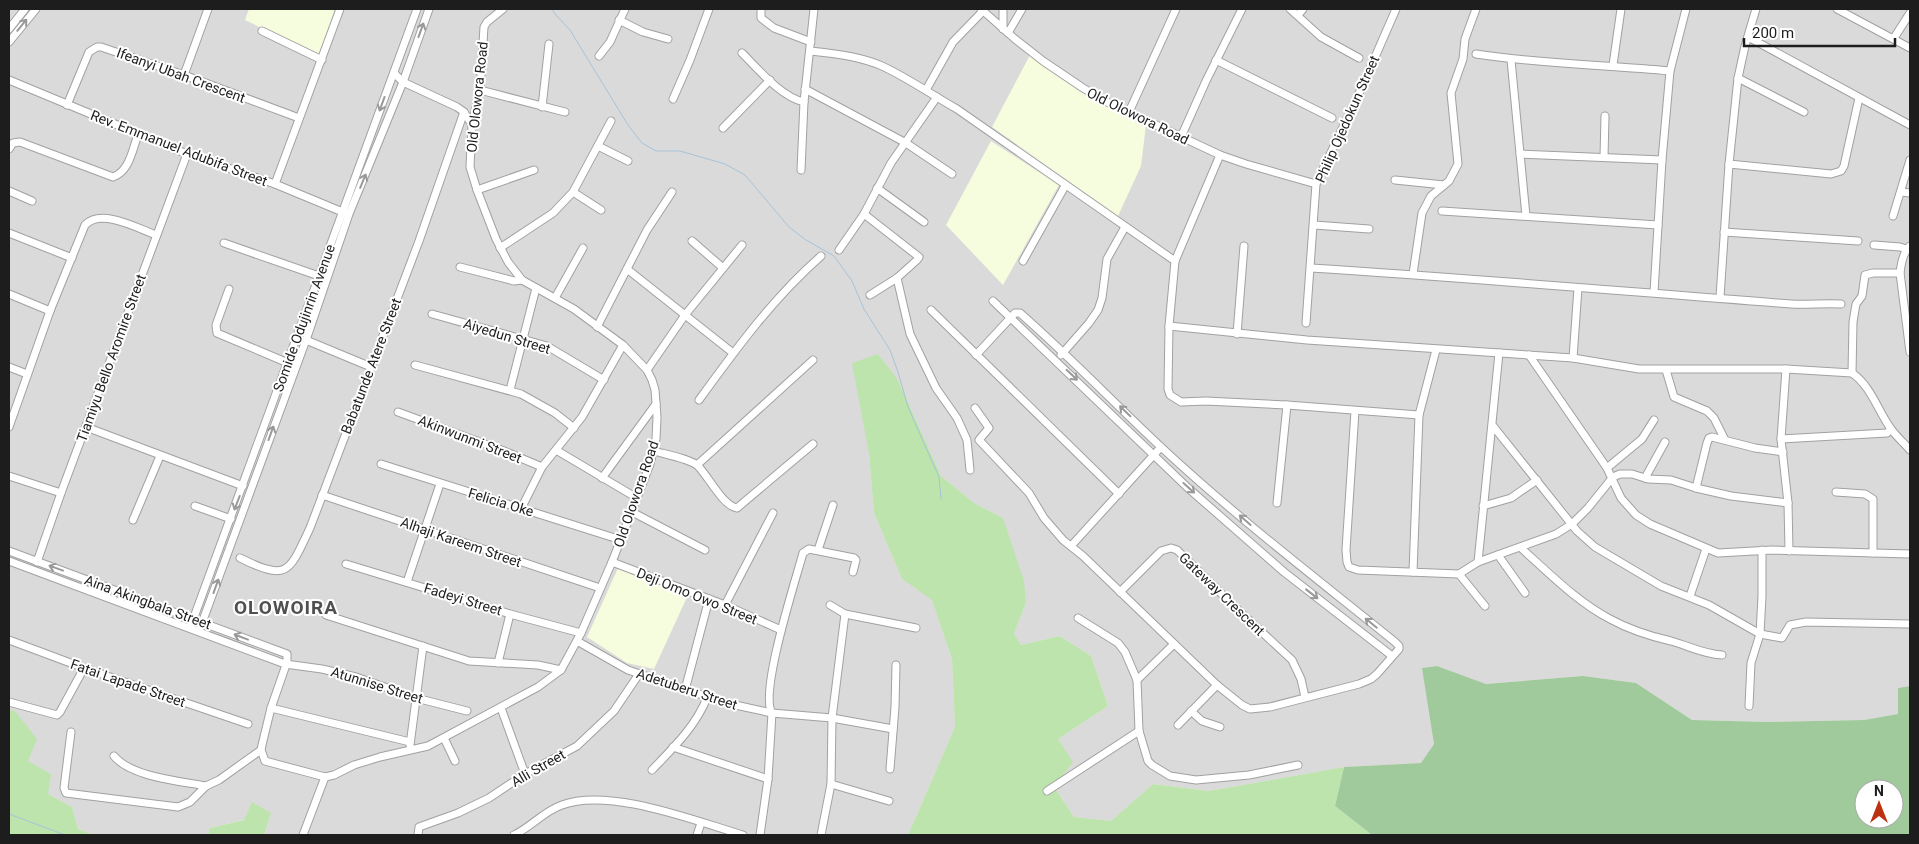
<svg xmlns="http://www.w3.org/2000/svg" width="1919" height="844" font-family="Roboto,sans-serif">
<rect width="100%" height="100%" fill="#eeece4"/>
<!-- residential -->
<path fill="#dbdada" d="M9,9H1910V686L1898,688V714L1864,720L1768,722L1692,720L1636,683L1583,676L1486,684L1437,666L1423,668L1434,744L1421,763L1344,767L1209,791L1153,784L1111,821L1074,817L1054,787L1058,739L1108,706L1091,656L1060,636L1021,645L1014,633L1026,603L1003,518L974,503L941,476L898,380L869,454L874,513L902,579L932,599L952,659L955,727L908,835H264L271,813L210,828L208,835H94L78,829L72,807L48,794L28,761L15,711L9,710Z"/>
<!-- education -->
<g fill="#f6fcde">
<path d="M249,9H335L319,56L245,20Z"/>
<path d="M1030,55L1083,93L1146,125L1141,166L1118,216L992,127Z"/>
<path d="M991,141L1059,185L1003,285L946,225Z"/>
<path d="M618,568L688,595L654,669L627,663L587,637Z"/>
</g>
<!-- grass -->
<g fill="#bde4ad">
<path d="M878,354L898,380L941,476L974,503L1003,518L1024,581L1026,603L1014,633L1021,645L1060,636L1091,656L1108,706L1058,739L1073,762L1054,787L1074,817L1111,821L1153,784L1209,791L1344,767L1335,806L1372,835H908L955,727L952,659L932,600L902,579L874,513L869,454L852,363Z"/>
<path d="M9,710L15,711L37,739L28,761L51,774L48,794L72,807L78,829L94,835H9Z"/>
<path d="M252,802L271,813L264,835H208L210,828L244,820Z"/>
</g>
<!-- forest -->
<path fill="#a0ca9c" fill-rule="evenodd" d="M1437,666L1486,684L1583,676L1636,683L1692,720L1768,722L1864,720L1898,714V688L1910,686V835H1372L1335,806L1344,767L1421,763L1434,744L1422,668ZM1864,789H1894V819H1864Z"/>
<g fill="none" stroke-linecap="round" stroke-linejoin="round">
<!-- stream -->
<g stroke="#a7c3d8" stroke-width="1">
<path d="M552,9L555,14L570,30L628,125L642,143L656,151H680L725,164L745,175L789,227L806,240L834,256L852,281L864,309L890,350L898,372L908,407L939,477L941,499"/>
<path d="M9,814L65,835"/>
</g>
<!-- minor casing -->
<g stroke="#a1a1a1" stroke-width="9">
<g id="minor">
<path d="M761,9V18L774,28L811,42"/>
<path d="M981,9L1015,39L1043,61L1083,88L1105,101L1220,155L1246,164L1316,184"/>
<path d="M1290,9L1321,37L1359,58"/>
<path d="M1837,9L1910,48"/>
<path d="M1298,15L1303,9"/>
<path d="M619,20L643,32L668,39"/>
<path d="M9,29L25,9"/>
<path d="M1003,29V9"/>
<path d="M262,31L322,60"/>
<path d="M1008,33L1022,9"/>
<path d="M1748,37L1910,125"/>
<path d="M1894,38L1910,13"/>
<path d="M9,42L36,9"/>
<path d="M810,51C832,53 862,57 882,66C908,78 932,95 957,109L1175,261"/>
<path d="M742,53C758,69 781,97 804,102"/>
<path d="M1476,54C1540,64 1606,65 1670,71"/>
<path d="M599,56L610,42L625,9"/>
<path d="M1216,60L1332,118"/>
<path d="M1511,60L1526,216"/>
<path d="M1613,65L1621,9"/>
<path d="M394,73L403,82L457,107L464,112L472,125"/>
<path d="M184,75L208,9"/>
<path d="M1738,78L1804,112"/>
<path d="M9,80L187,154L275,184L345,213"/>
<path d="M805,89L906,143L952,174"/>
<path d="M480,90L565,112"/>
<path d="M926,90L953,42L983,11"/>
<path d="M673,99L690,60L709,9"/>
<path d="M67,105L89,52L97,47H101L184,75L299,118"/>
<path d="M542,107L549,44"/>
<path d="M1129,112L1176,9"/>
<path d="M723,128L770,80"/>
<path d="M1181,137L1206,81L1242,9"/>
<path d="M598,146L628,161"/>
<path d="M9,149L13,143L20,142L113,177C130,171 132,150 138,135"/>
<path d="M1520,154L1662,160"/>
<path d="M1220,155L1175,261L1169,326L1307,340L1573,358L1639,369H1786L1852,373C1871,386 1878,411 1891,429C1897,437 1904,443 1910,450"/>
<path d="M1604,157L1605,116"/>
<path d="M1729,164L1831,174L1841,171L1844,166L1859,98"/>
<path d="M801,170L804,102L814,9"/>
<path d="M1395,180L1444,185"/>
<path d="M275,184L340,9"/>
<path d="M877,188L924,222"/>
<path d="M477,190L534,170"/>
<path d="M9,191L32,201"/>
<path d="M573,192L601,210"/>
<path d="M1901,192L1910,193"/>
<path d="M1442,211L1658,225"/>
<path d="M864,214L919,257L917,260L897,278L870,295"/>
<path d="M1893,216L1910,160"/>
<path d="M1314,225L1369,229"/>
<path d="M1724,232L1858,241"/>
<path d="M9,233L72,258"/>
<path d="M692,241L723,268"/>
<path d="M224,243L319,276"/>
<path d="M1874,245L1900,247L1906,249"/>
<path d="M1910,246C1903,252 1901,264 1900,273L1910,352"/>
<path d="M500,248L553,213L573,192L611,121"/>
<path d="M839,250L864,214L891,163L937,97"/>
<path d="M1023,261L1065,186"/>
<path d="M460,267L514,281L522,280"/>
<path d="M1311,268C1471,278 1631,292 1791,304C1808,305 1824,303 1841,304"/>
<path d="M627,269L733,353"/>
<path d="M1413,274L1422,213L1431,196L1449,181L1458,164L1451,93L1463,59L1465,39L1476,9"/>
<path d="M897,278L910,334L936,388L957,418L967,440L970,470"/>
<path d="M229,289L216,325L217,333L288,363"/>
<path d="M1654,292L1662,160L1670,71L1686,9"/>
<path d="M9,294L50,311"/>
<path d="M1720,297L1729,164L1738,78L1745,46L1756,9"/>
<path d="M555,298L583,248"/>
<path d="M993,301L1188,488L1284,572L1392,656"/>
<path d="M931,310L1119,494"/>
<path d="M432,314L547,346L604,380"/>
<path d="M1306,323L1316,184L1362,87L1396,9"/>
<path d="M1169,326L1168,389L1170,395L1181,402L1206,401L1287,405L1419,415"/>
<path d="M597,327L647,230L672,192"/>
<path d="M1237,334L1244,246"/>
<path d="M306,340L371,367"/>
<path d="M1061,355L1089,323L1098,310L1102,298L1107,259L1125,227"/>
<path d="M1529,355L1607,468L1621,498L1636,515L1650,524L1718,553L1772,550L1910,554"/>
<path d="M1573,358L1578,288"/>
<path d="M415,365L521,394L555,413L574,428"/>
<path d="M9,367L27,374"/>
<path d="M1786,369L1781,439L1788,503L1789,551"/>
<path d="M647,370L685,315L742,245"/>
<path d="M1666,370L1674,397L1707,411L1714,418L1725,440"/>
<path d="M1852,373L1853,322L1856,304L1862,296L1865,275L1873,273H1900"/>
<path d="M510,390L536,288"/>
<path d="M699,400C736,349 774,297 821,256"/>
<path d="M975,408L989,428L979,440L1029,493L1044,518L1063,540L1083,556L1217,685L1242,705L1250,709L1270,707L1359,684L1371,679L1377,674L1399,649V646L1395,642C1316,578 1235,516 1161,447C1114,403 1069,356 1020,313H1015L976,355"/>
<path d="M1355,411L1346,550L1347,562L1349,567L1358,570L1459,574L1478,562L1499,353"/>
<path d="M398,412L504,451L542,467"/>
<path d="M1493,426L1577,531L1595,547L1661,586L1709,605L1760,634L1782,638L1790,625L1806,622L1910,624"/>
<path d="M9,427L50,311L85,225C101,208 137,228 156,235"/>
<path d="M86,427L243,486"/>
<path d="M1781,439L1887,433L1891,429"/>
<path d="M556,450L637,498"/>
<path d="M654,451C664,454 691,459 698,466C708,476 723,506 737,508L813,444"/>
<path d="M381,464L621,540"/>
<path d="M697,465L813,360"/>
<path d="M1607,468L1642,439L1654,420"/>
<path d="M9,476L61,493"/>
<path d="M602,478L656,404"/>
<path d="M1645,478L1665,442"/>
<path d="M1696,488L1707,443L1709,438L1712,437L1755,448L1783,452"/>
<path d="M1836,492L1865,494L1873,499V553"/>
<path d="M322,495L600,588"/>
<path d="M1277,503L1287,405"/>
<path d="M195,506L231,519"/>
<path d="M1483,506L1511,498L1537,480"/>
<path d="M522,507L542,467L582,417L623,345"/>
<path d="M632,512L705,550"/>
<path d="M133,520L160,456"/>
<path d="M1071,546L1161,447"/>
<path d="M1521,548C1548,572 1577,602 1610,619C1630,630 1649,636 1671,641C1689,646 1703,654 1722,655"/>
<path d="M818,550L833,505"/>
<path d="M9,551L287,654V662L271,708L262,745L261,750L265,761L325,777L334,775L354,765L380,757L428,746L538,687L561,670L581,633L612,562L650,464L656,439L657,417L655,390L652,380L647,370L623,345L574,309L522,280L508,262L496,239L477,190L470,167L472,125L480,90L484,27L487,22L503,9"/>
<path d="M1498,555L1525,593"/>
<path d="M240,558C289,582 289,572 310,528L419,241L464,112"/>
<path d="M9,561L285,664L322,669L356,677L416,698L467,711"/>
<path d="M37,562L61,493L187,154"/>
<path d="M612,562L725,605L781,630"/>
<path d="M1478,562L1556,534L1572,524L1588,508L1613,477L1620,474H1632L1648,479L1671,480L1696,488L1731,496L1788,503"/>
<path d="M346,564L510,614L581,633"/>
<path d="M1413,572L1419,415L1436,350"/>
<path d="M1459,574L1485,606"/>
<path d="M407,582L440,484"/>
<path d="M1120,592L1161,551L1171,548L1177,550L1236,608L1292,660L1301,679L1305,697"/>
<path d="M1690,596L1706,549"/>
<path d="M725,605L773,513"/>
<path d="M830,605L845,614L916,628"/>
<path d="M326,615L469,661L538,665L561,670"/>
<path d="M1078,618L1118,643L1125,652L1137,680L1139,731L1148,761L1152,765L1170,776L1196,780L1249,775L1298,765"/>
<path d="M190,628L417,9"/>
<path d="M199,631L306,340L349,214L403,82L429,9"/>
<path d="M9,640L84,668L248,724"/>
<path d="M577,641L628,670L726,703L772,713L832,718L893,729"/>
<path d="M498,663L510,614"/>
<path d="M1137,680L1174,644"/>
<path d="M685,690L709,599"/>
<path d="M9,702L57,715L60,712L84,668"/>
<path d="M1749,706L1751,663L1760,634L1762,596V550"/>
<path d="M271,708L410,742"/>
<path d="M501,708L525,774"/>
<path d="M1191,711L1202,721L1220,727"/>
<path d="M1178,725L1217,685"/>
<path d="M71,732L64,788L66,793L178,807L190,802L206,786L219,780L261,750"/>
<path d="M444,738L455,761"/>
<path d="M410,745L423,646"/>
<path d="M673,747L768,779"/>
<path d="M114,756C131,777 180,781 206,786"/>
<path d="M890,769L895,707L896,665"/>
<path d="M652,770C674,747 695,727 707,698"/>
<path d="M831,784L889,801"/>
<path d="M1047,791L1139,731"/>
<path d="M303,835L325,777"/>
<path d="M418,835L419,827L458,813L489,798L525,774L577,746L614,711L639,674"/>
<path d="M514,835C531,827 544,811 562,805C609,787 695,821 743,835"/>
<path d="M697,835L701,823"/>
<path d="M760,835L768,779L772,713C759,693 796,579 803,553L809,549L854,558L856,560L853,572"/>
<path d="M821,835L831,784L832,718L845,614"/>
</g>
</g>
<!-- minor -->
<use href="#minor" stroke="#fff" stroke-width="7"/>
</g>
<!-- one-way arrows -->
<defs><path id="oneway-shaft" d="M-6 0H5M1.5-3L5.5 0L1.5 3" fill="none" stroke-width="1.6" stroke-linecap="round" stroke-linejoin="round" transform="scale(1.25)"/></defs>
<g stroke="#999">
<use href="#oneway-shaft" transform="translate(22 25) rotate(-51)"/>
<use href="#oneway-shaft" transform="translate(421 30) rotate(-70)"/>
<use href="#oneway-shaft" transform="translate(382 104) rotate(110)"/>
<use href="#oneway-shaft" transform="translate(363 181) rotate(-68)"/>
<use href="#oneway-shaft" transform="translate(1072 375) rotate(44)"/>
<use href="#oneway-shaft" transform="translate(1125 411) rotate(-136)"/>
<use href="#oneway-shaft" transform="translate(271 433) rotate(-70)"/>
<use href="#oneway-shaft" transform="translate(1189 488) rotate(42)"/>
<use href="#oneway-shaft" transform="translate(237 503) rotate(111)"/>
<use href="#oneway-shaft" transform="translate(1245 520) rotate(-139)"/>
<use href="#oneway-shaft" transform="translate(56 568) rotate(-160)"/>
<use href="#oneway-shaft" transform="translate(216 586) rotate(-70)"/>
<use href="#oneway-shaft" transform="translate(1312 594) rotate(38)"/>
<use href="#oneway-shaft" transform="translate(1371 623) rotate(-141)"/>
<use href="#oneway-shaft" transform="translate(241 637) rotate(-159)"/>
</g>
<g text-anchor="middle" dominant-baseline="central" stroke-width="4" stroke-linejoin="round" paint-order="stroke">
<!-- street labels -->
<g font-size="14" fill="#1d1d1d" stroke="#fff">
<text transform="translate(181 75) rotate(20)">Ifeanyi Ubah Crescent</text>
<text transform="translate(477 97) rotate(-84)">Old Olowora Road</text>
<text transform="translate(1138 116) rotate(26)">Old Olowora Road</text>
<text transform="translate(1347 119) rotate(-66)">Philip Ojedokun Street</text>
<text transform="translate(179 148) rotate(21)">Rev. Emmanuel Adubifa Street</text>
<text transform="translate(304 318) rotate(-70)">Somide Odujinrin Avenue</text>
<text transform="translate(507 336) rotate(17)">Aiyedun Street</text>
<text transform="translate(111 358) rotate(-70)">Tiamiyu Bello Aromire Street</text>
<text transform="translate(371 366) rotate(-69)">Babatunde Atere Street</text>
<text transform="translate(470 439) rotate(21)">Akinwunmi Street</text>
<text transform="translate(636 494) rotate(-71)">Old Olowora Road</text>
<text transform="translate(501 502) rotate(17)">Felicia Oke</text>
<text transform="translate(461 542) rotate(19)">Alhaji Kareem Street</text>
<text transform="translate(1222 594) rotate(44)">Gateway Crescent</text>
<text transform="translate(697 596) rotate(22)">Deji Omo Owo Street</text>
<text transform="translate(463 599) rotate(17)">Fadeyi Street</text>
<text transform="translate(148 602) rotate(20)">Aina Akingbala Street</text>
<text transform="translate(128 683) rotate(19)">Fatai Lapade Street</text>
<text transform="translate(377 685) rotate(17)">Atunnise Street</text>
<text transform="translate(687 689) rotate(18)">Adetuberu Street</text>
<text transform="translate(538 768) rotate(-30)">Alli Street</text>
</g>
<!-- district labels -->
<g font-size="19" font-weight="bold" letter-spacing="1" fill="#505050" stroke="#fff">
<text x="286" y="607">OLOWOIRA</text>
</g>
</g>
<!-- border -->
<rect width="1919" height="844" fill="none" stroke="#1d1d1d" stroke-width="20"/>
<!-- north arrow -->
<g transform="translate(1879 804)"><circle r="24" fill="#ffffff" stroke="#a5a5a5"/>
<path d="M0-4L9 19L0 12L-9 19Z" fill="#bc310f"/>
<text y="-8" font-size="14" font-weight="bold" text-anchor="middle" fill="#1d1d1d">N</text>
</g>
<!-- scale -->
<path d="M1744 38v8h151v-8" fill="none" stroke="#1d1d1d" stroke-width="2.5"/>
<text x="1752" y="38" font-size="15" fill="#1d1d1d" stroke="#ffffff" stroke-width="4" paint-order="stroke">200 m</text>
</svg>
